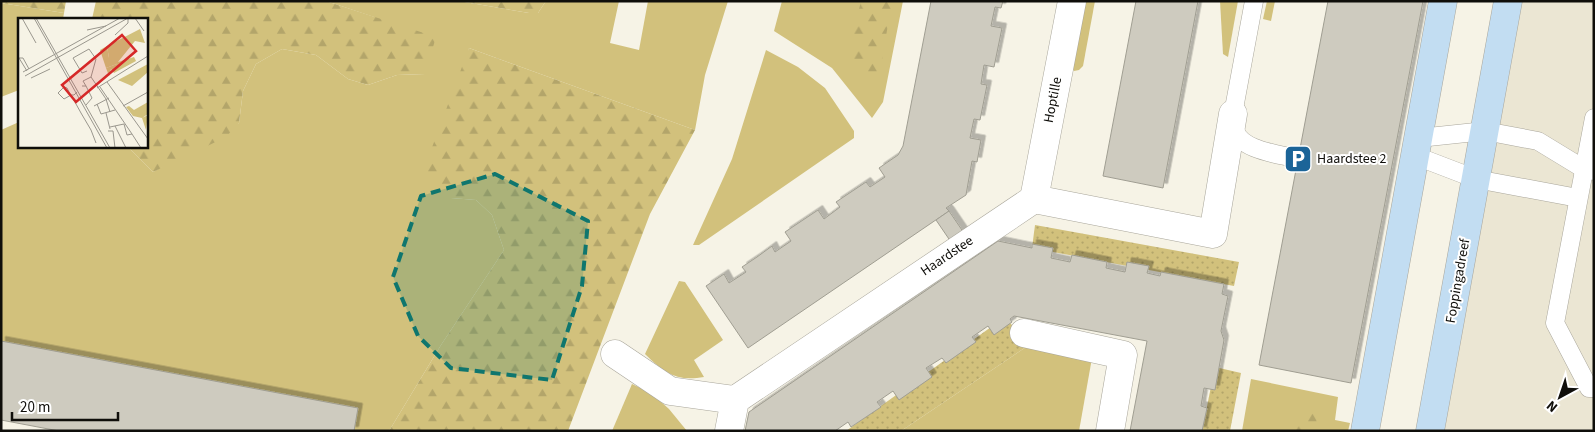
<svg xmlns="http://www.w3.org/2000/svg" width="1595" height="432" font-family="'Source Sans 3',sans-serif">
<defs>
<pattern id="forest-firs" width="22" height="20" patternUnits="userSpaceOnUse" patternTransform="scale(1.25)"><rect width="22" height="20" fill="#d2c17c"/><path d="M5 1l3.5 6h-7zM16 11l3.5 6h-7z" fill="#b3a56a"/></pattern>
<pattern id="garden-dots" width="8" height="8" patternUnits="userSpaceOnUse" patternTransform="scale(1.25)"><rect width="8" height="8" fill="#d2c17c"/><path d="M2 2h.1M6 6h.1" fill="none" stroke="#b3a56a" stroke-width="1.8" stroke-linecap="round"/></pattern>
<filter id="shadow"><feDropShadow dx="4.5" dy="-4.5" stdDeviation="0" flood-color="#0004"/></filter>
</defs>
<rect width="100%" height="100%" fill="#f6f3e6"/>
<!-- built -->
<path fill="#ebe6d3" d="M1513,1H1594V431H1435Z"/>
<!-- grass -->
<g fill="#d2c17c">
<path d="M326,1H459L529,13H538L546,1H619L610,43L639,50L648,1H728L705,75L695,130L469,48L451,198L476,200L492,215L504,250L441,345L389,431H354L356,417L1,350V130L19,122V146H127L153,172L239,123L243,91L256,64L282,49L316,55L348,79L368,85L397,75L425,74L374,17Z"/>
<path d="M782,1H903L883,102L872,118L832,68L774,31Z"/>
<path d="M1080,1H1095L1083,66L1079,70L1074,71L1071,66Z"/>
<path d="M1220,1H1238L1228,57L1223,54Z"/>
<path d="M1267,1H1275L1271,21L1263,19Z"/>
<path d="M1,3L64,13L63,19H19V90L1,97Z"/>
<path d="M766,50L798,67L825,88L854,131V138L699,245H693L732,159Z"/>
<path d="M679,281L685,282L723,340L694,360L704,377C677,382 664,373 645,354Z"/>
<path d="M1029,345L1092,358L1079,431H901Z"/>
<path d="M1251,379L1338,397L1335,420L1350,423L1348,431H1242Z"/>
<path d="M632,384L651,393L669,409L687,431H612Z"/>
</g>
<!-- forest -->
<g fill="url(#forest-firs)">
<path d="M1,1H66L64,13L1,3Z"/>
<path d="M96,1H326L436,37L425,74L397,75L368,85L348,79L316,55L282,49L256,64L243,91L239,123L226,137L153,172L127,146H146V19H92Z"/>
<path d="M459,1H546L538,13H529Z"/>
<path d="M861,1H892L877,89L846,63Z"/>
<path d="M469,48L695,130L650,214L568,431H389L441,345L504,250L492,215L476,200L451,198L421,177Z"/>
<path d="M1315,407L1318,431H1292Z"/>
</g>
<!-- garden -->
<g fill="url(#garden-dots)">
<path d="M1035,225L1239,262L1234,286L1032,248Z"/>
<path d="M1005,317L1029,345L901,431H846Z"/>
<path d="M1215,367L1241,373L1230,431H1202Z"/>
</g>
<!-- building -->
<g fill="#cecbbf" stroke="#a09e92" filter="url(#shadow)">
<path d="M931,1H1003L1001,8L995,7L991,26L1002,28L994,67L984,65L981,84L987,85L980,120L974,119L970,138L981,140L977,162L972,161L966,195L946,208L949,211L748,348L706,286L724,274L729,283L746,272L742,267L757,257L772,246L775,252L791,241L785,232L818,210L824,219L840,207L836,202L866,182L870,187L885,177L879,168L898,155L903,146Z"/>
<path d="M1136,1H1198L1163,188L1103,176Z"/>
<path d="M1328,1H1423L1351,383L1259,365Z"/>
<path d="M949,211L979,255L966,264L936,220Z"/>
<path d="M998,241L1032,248V244L1053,248L1051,258L1070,262L1072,255L1107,262L1106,268L1125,272L1127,262L1149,266L1147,273L1160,276L1161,272L1224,284L1222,294L1228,296L1221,331L1224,340L1215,390L1204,388L1201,406L1207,408L1202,431H1130L1147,341L1014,316L1010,319L1012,322L994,335L988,326L972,337L976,342L946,363L942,358L926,368L932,377L899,400L893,391L877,402L881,407L851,427L848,422L835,431H745L749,412Z"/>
<path d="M1,341L358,408L354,431H59L1,420Z"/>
</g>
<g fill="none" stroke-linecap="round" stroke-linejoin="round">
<!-- lane casing -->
<g stroke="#a9a69b" stroke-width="19">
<g id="lane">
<path d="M1254,1L1233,114C1234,119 1234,125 1235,130C1241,151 1280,154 1298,159"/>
<path d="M1594,118L1555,323L1589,388H1594"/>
<path d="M1419,138L1485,131L1538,141L1584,169L1594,171"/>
<path d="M1416,156L1476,179L1578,198"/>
</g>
</g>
<!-- street casing -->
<g stroke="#a9a69b" stroke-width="29">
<g id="street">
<path d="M1034,199L1072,1"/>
<path d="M1024,333L1123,355L1110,431"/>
<path d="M615,354L670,391L735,400"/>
<path d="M729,431L735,400L1034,199L1213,234L1233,114"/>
</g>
</g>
<!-- secondary casing -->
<g stroke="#a9a69b" stroke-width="29">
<g id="secondary">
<path d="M1365,431L1443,1"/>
<path d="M1430,431L1508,1"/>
</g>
</g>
<!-- lane -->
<use href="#lane" stroke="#fff" stroke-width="18"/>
<!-- street -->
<use href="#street" stroke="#fff" stroke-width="28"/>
<!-- secondary -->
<use href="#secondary" stroke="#c2ddf2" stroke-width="28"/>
</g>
<!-- marked area -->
<path fill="#0f766e" fill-opacity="0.2" stroke="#0f766e" stroke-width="4" stroke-dasharray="10 6" stroke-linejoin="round" d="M495,174L588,221L582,286L552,380L451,368L418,336L393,277L421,196Z"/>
<!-- icons -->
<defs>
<g id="parking-square" transform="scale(1.4375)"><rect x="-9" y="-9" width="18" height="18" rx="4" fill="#1b6498" stroke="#fff"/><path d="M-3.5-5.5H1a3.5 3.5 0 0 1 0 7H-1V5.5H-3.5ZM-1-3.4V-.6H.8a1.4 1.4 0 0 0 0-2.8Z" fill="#fff"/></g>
</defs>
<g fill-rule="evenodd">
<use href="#parking-square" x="1298" y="159"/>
</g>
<g text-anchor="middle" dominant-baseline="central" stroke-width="4" stroke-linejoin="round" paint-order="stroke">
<!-- street labels -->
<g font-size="14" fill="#0f0e0a" stroke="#fff">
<text transform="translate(1053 100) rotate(-79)">Hoptille</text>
<text transform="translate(947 256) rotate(-34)">Haardstee</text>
<text transform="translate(1458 281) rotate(-80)">Foppingadreef</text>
</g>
<!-- poi labels -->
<g font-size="14" fill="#0f0e0a" stroke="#fff" text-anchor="start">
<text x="1317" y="159">Haardstee 2</text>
</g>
</g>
<!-- overview -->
<g transform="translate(18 18)">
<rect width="130" height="130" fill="#f6f3e6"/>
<path d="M122,11L127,25L117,23L100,44L116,39L118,43L96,55L93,51L91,58L88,50L99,46L91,40L89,28ZM130,46V54L114,68L100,62ZM130,84V96L124,100L130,97L128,112L124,100L115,98L108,89L111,88L116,92Z" fill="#d2c17c"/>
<path d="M89,28L91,40H96L99,46L88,50L82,32Z" fill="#d2c17c"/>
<path fill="none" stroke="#9a978e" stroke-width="1" d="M4,0L18,25M16,0L89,130M18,0L92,130M117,0L126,13M69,12L88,8M97,17L110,5V0M9,53L1,40H5L11,51M5,54L102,0M7,58L110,0M73,59L88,81L92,94M13,60L32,51M89,64L130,121M64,68H68L74,80L68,87M68,68L65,63L73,59L78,41L71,31L55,40L64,55L69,53M82,69L114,116M79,70L130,38M59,74L56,77H53L46,81L40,75L46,69L49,70L52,76L53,77L63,95L73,112L78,125M79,86L83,96L97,92M76,88L91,80M105,88L130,74M88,95L92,111M97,108L108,130M92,109L106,106L109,117L114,116L123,130M90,113H95L97,130"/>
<path fill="#d62828" fill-opacity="0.15" stroke="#d62828" stroke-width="2.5" d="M104,17L118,33L58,84L44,67Z"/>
<rect width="130" height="130" fill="none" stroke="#0f0e0a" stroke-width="2.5"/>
</g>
<!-- border -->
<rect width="1595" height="432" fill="none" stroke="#0f0e0a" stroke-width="5"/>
<!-- north arrow -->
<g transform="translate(1560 397) rotate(220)" stroke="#ffffff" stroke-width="4" paint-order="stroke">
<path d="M0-4L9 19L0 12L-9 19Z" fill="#0f0e0a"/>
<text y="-8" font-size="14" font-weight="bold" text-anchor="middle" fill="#0f0e0a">N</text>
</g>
<!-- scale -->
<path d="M12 412v8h106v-8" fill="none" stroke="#0f0e0a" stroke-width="2.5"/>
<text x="20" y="412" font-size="15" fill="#0f0e0a" stroke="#ffffff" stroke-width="4" paint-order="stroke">20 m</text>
</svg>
